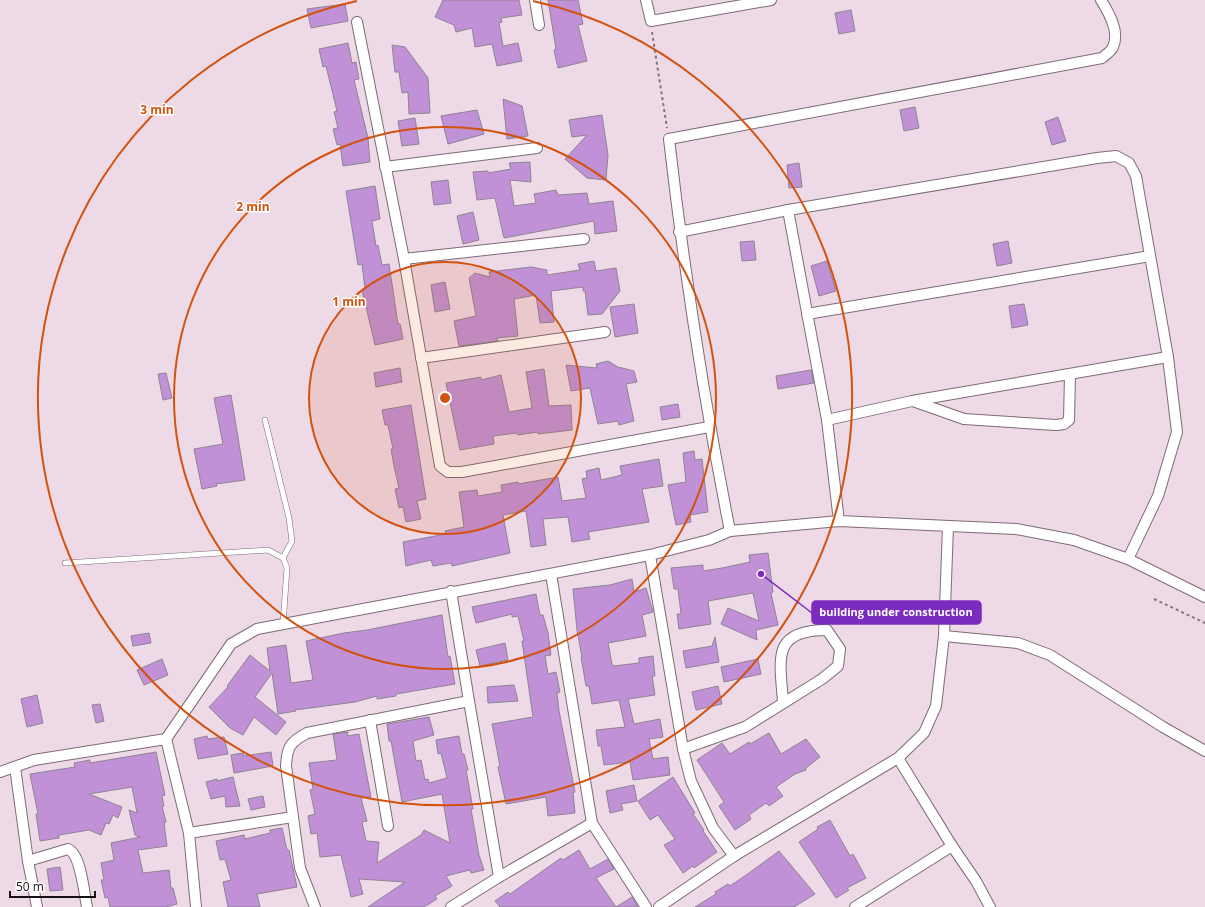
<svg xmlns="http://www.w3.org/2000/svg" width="1205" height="907" font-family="'Open Sans',sans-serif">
<rect width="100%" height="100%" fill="#eed9e6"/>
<!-- building -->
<g fill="#c091d6" stroke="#8f8394">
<path d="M443,0H519L522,15L501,18L502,22L499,23L503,46L518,43L522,61L497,66L492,44L475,47L472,28L456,32L454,25L435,17Z"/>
<path d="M548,0H578L583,24L578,25L587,61L558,68L554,50L556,49Z"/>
<path d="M345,4L348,21L311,28L307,9Z"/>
<path d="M851,10L855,31L839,34L835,13Z"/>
<path d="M348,43L352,63L356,62L359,79L354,80L368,138L370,162L343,166L340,144L337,145L333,129L338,128L334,112L337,111L326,66L323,67L319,49Z"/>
<path d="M392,45L405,47L428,78L430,113L409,114L408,92L402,93L399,72H395Z"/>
<path d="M503,99L522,106L528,136L507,139Z"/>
<path d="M915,107L919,128L904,131L900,110Z"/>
<path d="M477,110L484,134L448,144L441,116Z"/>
<path d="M602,115L608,155L606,180L587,178L565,159L587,135L572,137L569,120Z"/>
<path d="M1058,117L1066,141L1052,145L1045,122Z"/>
<path d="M415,118L419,144L402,146L398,121Z"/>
<path d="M530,162L531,182L510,180L514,206L536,203L534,194L556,190L558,195L587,193L589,204L613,201L617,231L595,234L594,221L504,238L495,198L477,200L473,172L488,171V173L511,169L509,163Z"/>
<path d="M799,163L802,187L789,188L787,165Z"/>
<path d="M448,180L451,203L434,205L431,182Z"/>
<path d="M375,186L380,219L372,221L376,246L378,245L382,265L389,264L398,324H400L403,339L375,345L362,290L365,289L362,264L358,265L346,191Z"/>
<path d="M473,212L479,240L463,244L457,216Z"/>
<path d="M754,241L756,260L742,261L740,242Z"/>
<path d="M1008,241L1012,263L997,266L993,244Z"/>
<path d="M594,261L596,271L616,268L620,291L602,314L588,315L585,291H583V287L551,291L554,322L540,323L536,295L514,299L518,336L497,338L498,341L459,346L454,321L476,316L469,278L475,273L490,277L489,272L531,267L547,270V275L580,270L578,264Z"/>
<path d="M827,261L836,291L819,296L811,266Z"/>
<path d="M445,282L450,309L435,312L431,285Z"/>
<path d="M634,304L638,333L615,337L610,307Z"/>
<path d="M1024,304L1028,325L1012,328L1009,306Z"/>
<path d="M608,361L618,367L634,371L637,382L626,384L634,421L619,425L618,421L598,424L590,388L571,391L566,365L597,368L596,364Z"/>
<path d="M400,368L402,382L376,387L374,373Z"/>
<path d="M544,369L549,406L571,405L572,430L538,434V432L518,435L517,433L493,436L494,444L460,450L446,383L481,377V380L501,375L509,412L532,408L526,372Z"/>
<path d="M811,370L814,383L778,389L776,376Z"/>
<path d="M166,373L172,398L163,400L158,374Z"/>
<path d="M231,395L245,480L216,484L217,486L202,489L194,449L223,444L214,398Z"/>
<path d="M678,404L680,417L662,420L660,407Z"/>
<path d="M411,405L426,499L417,501L421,519L406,522L403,507L399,508L395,489L399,488L394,466L391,449H393L388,425H385L382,410Z"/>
<path d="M694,451L695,460L702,459L708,512L690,515L691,522L676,525L668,485L686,482L683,453Z"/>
<path d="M659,459L663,486L642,489L649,522L588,532L590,539L572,542L568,517L543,519L546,545L531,547L526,511L503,515L510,553L452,566L451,563L433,566L431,560L406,566L403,542L446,534L445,531L464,527L459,492L477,490L478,496L502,492L501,485L518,482V484L558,477L562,501L586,498L582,479L587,478L586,471L599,468L601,480L622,475L620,466Z"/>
<path d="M768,553L773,592L771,593L778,625L756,630L757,640L721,624L728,608L759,621L753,593L708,601L711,624L679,629L677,614H681L678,589H674L671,568L703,565V571L722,568L750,562L749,555Z"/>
<path d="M632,579L634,592L646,588L653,612L642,615L646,636L608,643L612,664L614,666L639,663V658L653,656L655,676H652L655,695L628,699L634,724L660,719L663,737L649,739L653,759L668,757L670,775L633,780L630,762L604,765L601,746H598L596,730L625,727L619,700L592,704L589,686H586L581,657H582L577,630L573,589L610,585Z"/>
<path d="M536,594L540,615H543L548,633L551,655L545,656L548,674L556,672L560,692L557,693L559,711L575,792L573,793L575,813L548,816L546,797L506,804L498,767L500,766L492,724L533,717L522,641H524L518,616L512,617V614L476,623L472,607Z"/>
<path d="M442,615L448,657L450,656L455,684L396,694V696L377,699V696L355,702L295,710L296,711L278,714L272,673L255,697L286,722L276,735L254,717L243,735L230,728L209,707L228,687L227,686L250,655L270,671L267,648L286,645L291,683L313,680L306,641L344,633L367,630Z"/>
<path d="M149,633L151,643L133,646L131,636Z"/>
<path d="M715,637L719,662L686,668L683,651L712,646Z"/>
<path d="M505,643L508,660L480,666L476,650Z"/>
<path d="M162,659L168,675L144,685L137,670Z"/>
<path d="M758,659L761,674L724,682L721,667Z"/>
<path d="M514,685L518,701L488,703L487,687Z"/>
<path d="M718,686L722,704L696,710L692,692Z"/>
<path d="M37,695L43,723L27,727L21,699Z"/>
<path d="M100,704L104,721L96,723L92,705Z"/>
<path d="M429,717L434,735L413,741L416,761L421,760L425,780L428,779L429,783L447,778L441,753L438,754L436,740L459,736L462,754H464L468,770H466L473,809H471L479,855L484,870L471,873L470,870L446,876L452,886L435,896L437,899L424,907H368L405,882L359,879L363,894L351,897L341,855L320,857L317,833L311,834L308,816L315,814L310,790L313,789L309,763L337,760L333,734L348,732L347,736L359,734L371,797L361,798L367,821L362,822L366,841L379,842L377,863L421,835L424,830L450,843L442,794L402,802L391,741H389L387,724Z"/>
<path d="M769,733L781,754L806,739L820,757L806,768V770L795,774L776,787L783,796L769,806L766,803L749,815L751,819L735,830L719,806L724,802L697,760L722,743L730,754L749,742L750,744Z"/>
<path d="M207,736L208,739L224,737L228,754L198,759L194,739Z"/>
<path d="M156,752L165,795L162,796L164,806H162L166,822L164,823L167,846L138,850L143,873L169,870L171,888H173L177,904L166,907H110L108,897L105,898L101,880H104L101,863L114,860L111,843L140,837L135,835L129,810L137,813L132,787L89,794L122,807L118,818L113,815L109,824L106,823L101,835L89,830L59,835V838L40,841L36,814H38L30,774L75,767L74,763L90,760V763Z"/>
<path d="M271,752L273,766L234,773L231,755L243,753L244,756Z"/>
<path d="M233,777L240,806L226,807L225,796L211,799L206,782L217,779V781Z"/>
<path d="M673,777L695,813L693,814L704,830L703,831L717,852L694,868L693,866L683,873L664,845L675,839L658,815L650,820L638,801Z"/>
<path d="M634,785L637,801L621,804L623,810L610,813L606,791Z"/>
<path d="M263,796L265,807L251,810L248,799Z"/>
<path d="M830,820L850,856L853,854L866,878L847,888L849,890L836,898L799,842L818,829L817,827Z"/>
<path d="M282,828L287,850H289L297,887L257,894L260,907H228L223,882L231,880L225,859L220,860L216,841L244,835L245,839L270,833V830Z"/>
<path d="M579,850L590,869L608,859L614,869L596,878L616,907L632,897L638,907H500L495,901L508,892L510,894L561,858L563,860Z"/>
<path d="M779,851L815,894L794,907H695L716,894L715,892L728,884L730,886L749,873Z"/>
<path d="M60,867L63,890L50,891L47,869Z"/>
</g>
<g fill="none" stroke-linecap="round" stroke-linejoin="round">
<!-- lane casing -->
<g stroke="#7e6b77" stroke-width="6">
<g id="lane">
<path d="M265,420L289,518L292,541L283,558"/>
<path d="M65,563L268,550L283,558L287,568L283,624"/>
</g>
</g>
<!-- street casing -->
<g stroke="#7e6b77" stroke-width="12">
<g id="street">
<path d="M535,0L539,25"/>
<path d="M646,0L651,21L771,0"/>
<path d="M1101,0C1109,13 1120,32 1113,47C1111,52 1105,55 1102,58L669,139C684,270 704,401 730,531L839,521L1016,529L1074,540L1128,559"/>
<path d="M357,22L404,259L440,466L448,472H462L709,427"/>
<path d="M385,167L537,148"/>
<path d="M788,210L827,420L839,521"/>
<path d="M679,232L788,210L1097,158L1116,156L1129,163L1136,176L1168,357L1177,432L1158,496L1128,559L1205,597"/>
<path d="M404,259L584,239"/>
<path d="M807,314L1150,256"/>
<path d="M421,358L605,332"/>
<path d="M913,401L964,419L1056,425L1064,424L1069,420L1070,375"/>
<path d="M827,420L912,401L1168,357"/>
<path d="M650,555L683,749L691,781L713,828L734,856L898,758L924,733L936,706L944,636L948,526"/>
<path d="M551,574L592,823L646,907"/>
<path d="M944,636L1018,643L1050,655L1163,727L1205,751"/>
<path d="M469,701L499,877"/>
<path d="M370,720L388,826"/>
<path d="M166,739L231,644L257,629L650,555L709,540L730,531"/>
<path d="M683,749L745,727L822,679L838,666L840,649L827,630C771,630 780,659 783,702"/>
<path d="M15,767L28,861L37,907"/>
<path d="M0,772L34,760L166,739L189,833L196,907"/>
<path d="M189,833L293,817"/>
<path d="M952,846L976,881L990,907"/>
<path d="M28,861L68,849C81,854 84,893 87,907"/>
<path d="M315,907L300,868L286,766C287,747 290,742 307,733L469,701L451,591"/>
<path d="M451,907L499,877L592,823"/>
<path d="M659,907L734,856"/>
<path d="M855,907L952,846L898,758"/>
</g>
</g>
<!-- path -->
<g stroke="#82747d" stroke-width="2" stroke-dasharray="3 3" stroke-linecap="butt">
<path d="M652,32L667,128"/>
<path d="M1154,599L1205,623"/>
</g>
<!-- lane -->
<use href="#lane" stroke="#fff" stroke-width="5"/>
<!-- street -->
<use href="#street" stroke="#fff" stroke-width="10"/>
</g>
<!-- distance rings -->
<circle cx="445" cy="398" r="136" fill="#d3520d" fill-opacity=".12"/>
<g fill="none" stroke="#d3520d" stroke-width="2">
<circle cx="445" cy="398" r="136"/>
<circle cx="445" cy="398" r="271"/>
<path d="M533 1A407 407 0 1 1 357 1"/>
</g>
<circle cx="445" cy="398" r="6" fill="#d3520d" stroke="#fff" stroke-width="2"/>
<g font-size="12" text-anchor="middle" font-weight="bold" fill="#d3520d" stroke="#fff" stroke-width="3" stroke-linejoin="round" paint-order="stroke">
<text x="157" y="114">3 min</text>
<text x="253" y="211">2 min</text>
<text x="349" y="306">1 min</text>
</g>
<!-- callouts -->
<path fill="none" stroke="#7b2cbf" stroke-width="1.5" d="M761 574L812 613"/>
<circle fill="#7b2cbf" stroke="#fff" stroke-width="1.5" cx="761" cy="574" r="4"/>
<rect fill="#7b2cbf" stroke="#7b2cbf" stroke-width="1.5" x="812" y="601" width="169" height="23" rx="4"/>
<g font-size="11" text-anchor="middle" font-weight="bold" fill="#fff">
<text x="896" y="616">building under construction</text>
</g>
<!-- scale -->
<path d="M10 891v6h85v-6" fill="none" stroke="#171014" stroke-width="2"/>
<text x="16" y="891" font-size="12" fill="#171014" stroke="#ffffff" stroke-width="3" paint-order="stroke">50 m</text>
</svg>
